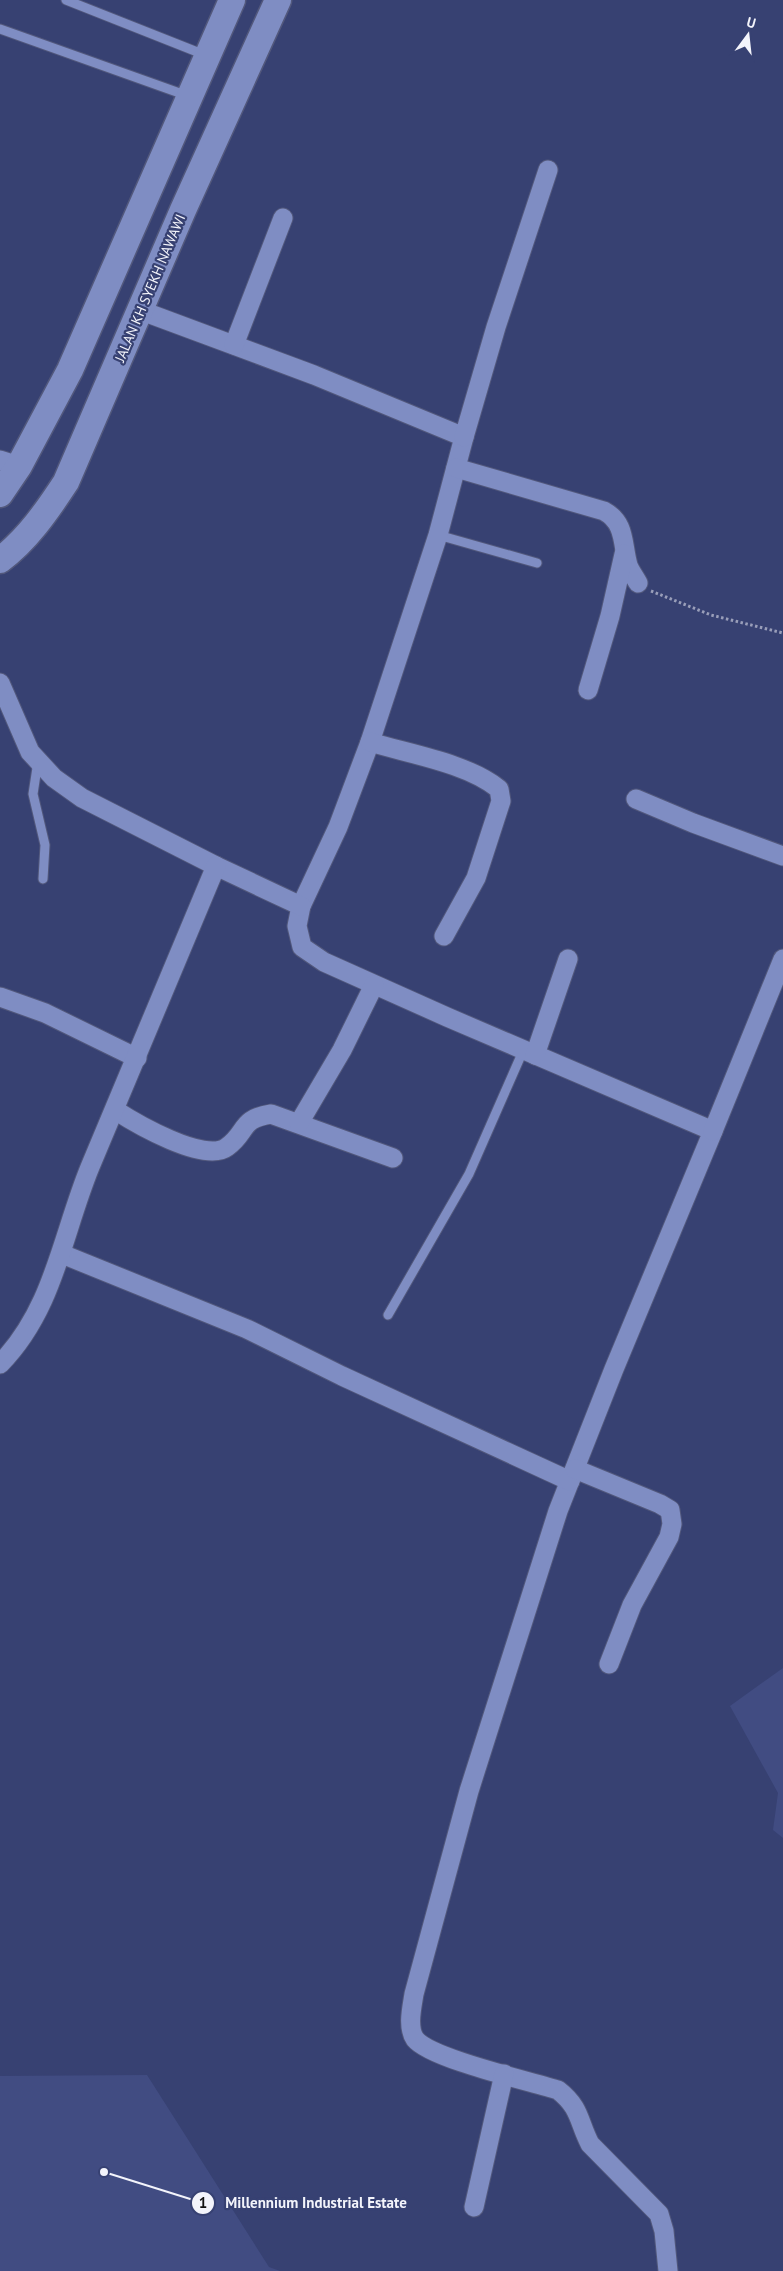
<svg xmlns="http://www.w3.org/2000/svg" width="783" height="2271" font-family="'PT Sans',sans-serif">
<rect width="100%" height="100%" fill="#374172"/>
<!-- built -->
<g fill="#414c82">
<path d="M783,1668V1838L773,1830L778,1793L730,1706Z"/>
<path d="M147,2075L269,2267L280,2271H0V2076Z"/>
</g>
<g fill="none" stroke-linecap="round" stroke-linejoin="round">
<!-- lane casing -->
<g stroke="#52587c" stroke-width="11">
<g id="lane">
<path d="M66,0L205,55"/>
<path d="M0,29L188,96"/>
<path d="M438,535L537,563"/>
<path d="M38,761L33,794L45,845L43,879"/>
<path d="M388,1315L469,1174L523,1051"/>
</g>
</g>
<!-- street casing -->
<g stroke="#52587c" stroke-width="21">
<g id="street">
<path d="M142,311L314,375L464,437L438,535L370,742L338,827L301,906L297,926L302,947L324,962L447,1017L713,1131L614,1369L558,1511L469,1791L414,1994C412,2007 407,2027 415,2039C431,2059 530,2081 558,2090C581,2108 578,2121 590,2144L659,2214L664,2231L668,2271"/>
<path d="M234,345L283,218"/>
<path d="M464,437L496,327L548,170"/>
<path d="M0,460L19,466"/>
<path d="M456,468L604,511C626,523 622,544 628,565C630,571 635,577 638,583"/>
<path d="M0,683L30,752L54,778L82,798L216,866L301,906"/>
<path d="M588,690L610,616L624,554"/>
<path d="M370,742C409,754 467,763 499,789L501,801L476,878L444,936"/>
<path d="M636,799L693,823L783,856"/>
<path d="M0,997L45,1013L137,1058"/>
<path d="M535,1055L568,959"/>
<path d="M115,1110C135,1123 205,1164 227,1147C248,1132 239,1119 271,1114L393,1158"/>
<path d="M299,1123L342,1050L374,985"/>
<path d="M713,1131L783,959"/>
<path d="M62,1254L247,1329L342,1376L570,1481"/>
<path d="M0,1364C54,1309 62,1235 90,1167C132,1066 174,966 216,866"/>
<path d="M575,1469L660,1504L670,1510L672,1524L669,1537L632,1605L609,1664"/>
<path d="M474,2207L504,2074"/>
</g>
</g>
<!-- secondary casing -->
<g stroke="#52587c" stroke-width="29">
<g id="secondary">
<path d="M0,494L19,466L70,370L232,0"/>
<path d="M0,560C27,540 47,511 66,482L183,210L278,0"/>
</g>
</g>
<!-- path -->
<path stroke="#999eb9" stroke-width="3" stroke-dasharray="2.5 2.5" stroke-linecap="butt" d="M651,591L711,615L783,633"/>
<!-- lane -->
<use href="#lane" stroke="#7f8dc3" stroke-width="9"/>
<!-- street -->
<use href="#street" stroke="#7f8dc3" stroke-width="19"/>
<!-- secondary -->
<use href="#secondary" stroke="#7f8dc3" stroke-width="26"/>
</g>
<g text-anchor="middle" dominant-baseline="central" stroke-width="4.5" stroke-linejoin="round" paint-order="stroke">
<!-- street labels -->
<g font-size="14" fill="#f3f4fb" stroke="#374172">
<text transform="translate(150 288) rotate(-67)">JALAN KH SYEKH NAWAWI</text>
</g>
</g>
<!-- callouts -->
<path fill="none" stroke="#f3f4fb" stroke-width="2" d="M104 2172L203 2203"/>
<g fill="#f3f4fb" stroke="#374172" stroke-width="2">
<circle cx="104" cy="2172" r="5"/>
<circle cx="203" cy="2203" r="12"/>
</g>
<g font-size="15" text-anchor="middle" font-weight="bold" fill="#111">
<text x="203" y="2208">1</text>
</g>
<g font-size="15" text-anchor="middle" font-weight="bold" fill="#f3f4fb" stroke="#374172" stroke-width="4.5" stroke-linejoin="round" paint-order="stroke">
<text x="316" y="2208">Millennium Industrial Estate</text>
</g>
<!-- north arrow -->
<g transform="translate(748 35) rotate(15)" stroke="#374172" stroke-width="4" paint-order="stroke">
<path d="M0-4L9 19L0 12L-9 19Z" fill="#f3f4fb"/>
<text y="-8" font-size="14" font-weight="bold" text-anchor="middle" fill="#f3f4fb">U</text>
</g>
</svg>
